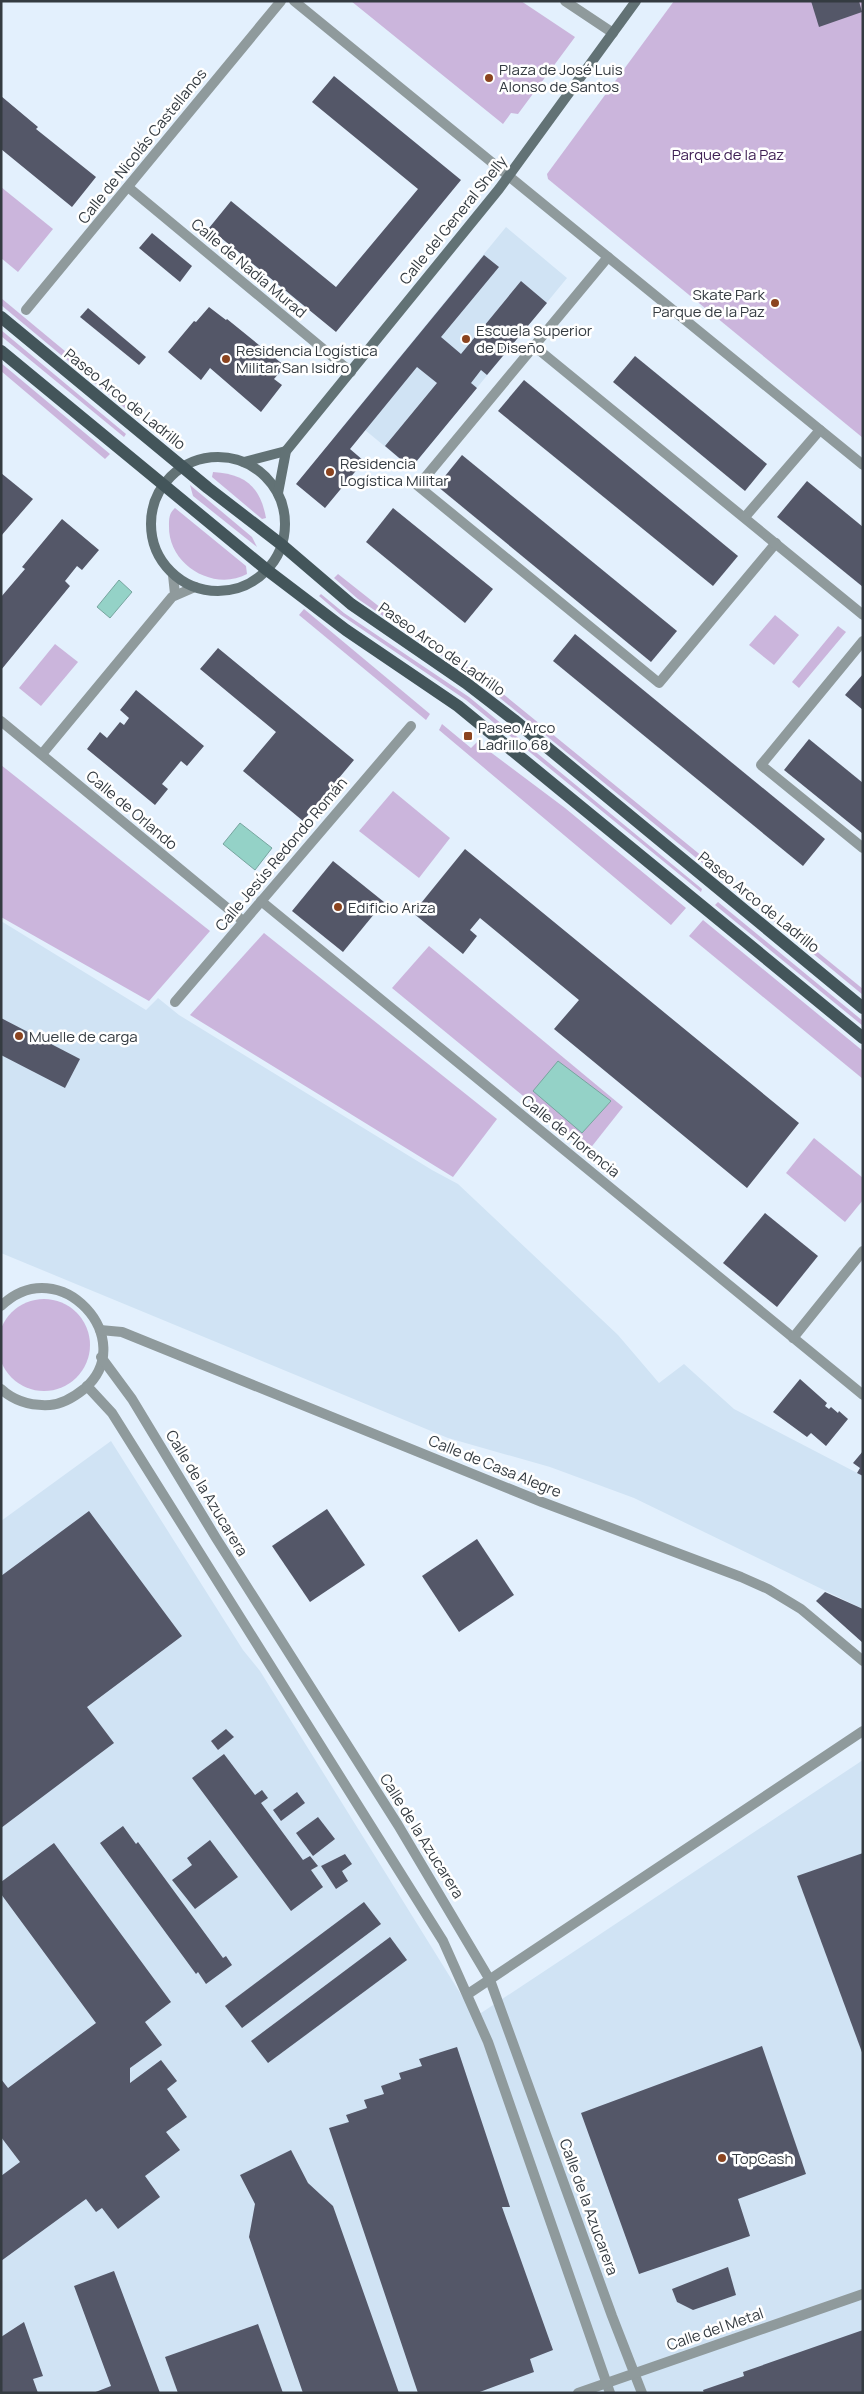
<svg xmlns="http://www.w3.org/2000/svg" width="864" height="2394" font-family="Manrope,sans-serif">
<rect width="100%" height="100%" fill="#e3f0fd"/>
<!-- built -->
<g fill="#d0e3f4">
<path d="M506,227L567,278L411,468L365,430L350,449L335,436Z"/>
<path d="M1,921L146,1010L158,998L179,1015L432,1170L458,1184L618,1335L659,1383L684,1364L734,1409L863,1476V1609L634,1498L550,1467L448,1438L1,1253Z"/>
<path d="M111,1441L243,1650L260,1671L475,2017L863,1760V2393H1V1521Z"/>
</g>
<!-- green -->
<g fill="#cbb5dc">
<path d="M351,1H521L575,37L518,114L511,113L503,124Z"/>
<path d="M674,1H863V438L548,179L547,174Z"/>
<path d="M1,187L53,229L18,272L1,258Z"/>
<path d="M1,298L142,415L138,419L1,305Z"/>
<path d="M1,330L126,434L124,437L1,336Z"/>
<path d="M1,363L110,454L105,459L1,371Z"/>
<path d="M213,472C245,474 260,486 266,518L262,519L212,477Z"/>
<path d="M190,485L252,537L257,547L193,496Z"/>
<path d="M175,508L246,566L247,574C214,592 168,565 169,526C169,519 169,513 175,508Z"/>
<path d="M338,574L381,608L486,680L719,870L716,874L479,681L358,599L334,578Z"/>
<path d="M321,594L344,613L469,697L702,889L701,892L466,700L341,615L319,596Z"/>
<path d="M304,609L430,714L426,720L299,615Z"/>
<path d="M775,615L799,635L774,665L749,645Z"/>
<path d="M838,626L846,632L799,688L792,682Z"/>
<path d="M55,644L78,662L41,706L19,688Z"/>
<path d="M442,724L471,748L477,742L565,808L686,908L671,925L439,730Z"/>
<path d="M1,765L210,931L149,1001L1,917Z"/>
<path d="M393,791L450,838L419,878L359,831Z"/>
<path d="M733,883L863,989V995L731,886Z"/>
<path d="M718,902L863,1021V1026L715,905Z"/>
<path d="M703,920L863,1051V1079L689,936Z"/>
<path d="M264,933L497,1119L453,1177L190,1015Z"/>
<path d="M429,946L623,1107L589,1150L392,988Z"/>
<path d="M814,1138L863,1178V1200L845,1222L786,1173Z"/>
<circle cx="44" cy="1345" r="46"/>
</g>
<!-- water -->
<g fill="#94d2c7" stroke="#77a59f">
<path d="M119,580L132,592L110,618L97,607Z"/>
<path d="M240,823L272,848L255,870L223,844Z"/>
<path d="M558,1061L611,1101L582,1133L533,1091Z"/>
</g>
<!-- building -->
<g fill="#545768">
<path d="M811,1H859L862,12L819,27Z"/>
<path d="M334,76L461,180L336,332L209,228L231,201L336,287L418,189L312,102Z"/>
<path d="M1,96L38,127L36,129L96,177L72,207L1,149Z"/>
<path d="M152,233L192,266L180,282L139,248Z"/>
<path d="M484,255L499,267L441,337L461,354L521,281L547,303L487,375L481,370L471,383L477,388L411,468L385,446L437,383L417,367L350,449L364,461L325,508L296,484Z"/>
<path d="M209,307L226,320L227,319L285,366L274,379L282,385L261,412L210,368L201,380L168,352L194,321L196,322Z"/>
<path d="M88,308L146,357L139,365L80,317Z"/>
<path d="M635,356L767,464L745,491L613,382Z"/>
<path d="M524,380L738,556L713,586L498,411Z"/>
<path d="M462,455L677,631L651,662L437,486Z"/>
<path d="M1,473L33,499L1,536Z"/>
<path d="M807,481L863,527V587L777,517Z"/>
<path d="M393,508L493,589L465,623L366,542Z"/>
<path d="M62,519L99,550L82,570L77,566L65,581L70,586L1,670V597L25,569L22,567Z"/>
<path d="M575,634L825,839L803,866L553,661Z"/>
<path d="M218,648L354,760L303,821L243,771L276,732L200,669Z"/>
<path d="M863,674V710L845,695Z"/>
<path d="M136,690L204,746L187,766L181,761L162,784L168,789L155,805L87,749L100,732L107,738L120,722L124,725L129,718L120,710Z"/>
<path d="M809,739L863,783V834L784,770Z"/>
<path d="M465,849L799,1123L747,1188L554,1029L579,1000L480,918L470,930L477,936L463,954L413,913Z"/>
<path d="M333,861L384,902L343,952L292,911Z"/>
<path d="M1,1018L80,1059L65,1088L1,1055Z"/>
<path d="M765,1213L818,1256L777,1307L723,1263Z"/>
<path d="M800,1379L827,1403L825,1406L829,1409L831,1407L838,1413L839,1411L848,1419L826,1446L811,1433L807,1437L773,1412Z"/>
<path d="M863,1451V1476L857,1473L860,1468L853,1463Z"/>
<path d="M327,1509L365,1565L310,1602L272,1546Z"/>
<path d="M89,1511L182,1636L87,1707L114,1743L1,1828V1576Z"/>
<path d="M477,1539L514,1595L459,1632L422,1576Z"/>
<path d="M825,1592L863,1609V1643L816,1601Z"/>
<path d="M226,1729L234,1737L218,1750L211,1741Z"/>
<path d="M224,1754L255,1795L262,1790L268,1798L261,1803L303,1860L310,1856L318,1866L311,1870L323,1887L291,1911L192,1778Z"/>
<path d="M297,1792L305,1803L281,1821L273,1810Z"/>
<path d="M318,1817L335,1839L313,1856L296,1833Z"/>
<path d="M123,1826L136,1844L138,1842L223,1958L226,1956L232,1965L206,1984L198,1972L196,1974L100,1843Z"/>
<path d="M210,1840L238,1877L195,1909L172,1880L192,1865L187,1858Z"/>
<path d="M54,1843L171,2002L145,2022L162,2045L130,2068V2083L161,2060L177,2081L167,2089L187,2117L166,2132L180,2150L145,2176L160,2197L118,2229L102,2208L96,2212L86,2199L1,2261V2176L20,2162L1,2137V2079L8,2088L96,2023L1,1894V1882Z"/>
<path d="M863,1853V2055L797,1876Z"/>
<path d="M345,1854L352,1864L342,1871L348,1881L336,1889L321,1866Z"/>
<path d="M364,1902L381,1924L242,2028L225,2006Z"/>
<path d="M390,1937L407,1960L268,2063L251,2041Z"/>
<path d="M762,2046L806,2174L738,2199L750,2236L639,2274L581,2113Z"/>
<path d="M457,2047L510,2207H502L553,2350L530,2359L534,2372L477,2393H418L329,2128L349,2122L346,2115L367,2108L364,2100L384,2094L381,2086L401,2079L399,2073L422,2066L419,2059Z"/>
<path d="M291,2150L308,2183L333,2206L399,2393H303L249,2237L255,2204L240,2175Z"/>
<path d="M728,2267L736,2295L693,2310L677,2302L672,2289Z"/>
<path d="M114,2271L160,2393H93L111,2386L74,2286Z"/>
<path d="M24,2322L43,2376L33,2379L38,2393H1V2337Z"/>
<path d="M258,2324L283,2393H178L165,2357Z"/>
<path d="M863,2330V2393H704L703,2390L744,2376L743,2372Z"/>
</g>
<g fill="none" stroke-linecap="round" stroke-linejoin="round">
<!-- street -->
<g stroke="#8f9a9c" stroke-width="10">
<path d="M294,1L863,465"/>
<path d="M565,1L613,33"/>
<path d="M128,187L351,372"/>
<path d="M608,257L418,486L659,683L776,543"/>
<path d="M26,310L281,1"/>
<path d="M534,346L863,615"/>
<path d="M745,517L820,430"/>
<path d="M173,575L175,594"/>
<path d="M863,641L761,765L863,848"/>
<path d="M1,721L243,921"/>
<path d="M42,754L172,597L195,587"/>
<path d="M261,901L863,1395"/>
<path d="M175,1002L411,726"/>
<path d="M1,1306C60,1249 141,1341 84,1389C74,1397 63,1404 50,1405C32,1406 15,1402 1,1389"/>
<path d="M100,1330L122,1332L542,1502L741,1577L768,1589L801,1609L863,1661"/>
<path d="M793,1338L863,1251"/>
<path d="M101,1357L132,1399L216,1538L398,1825L490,1980L612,2316L642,2393"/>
<path d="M87,1386L112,1413L443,1941L488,2042L610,2393"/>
<path d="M468,1994L863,1731"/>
<path d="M578,2393L863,2294"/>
</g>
<!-- secondary -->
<g stroke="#627275" stroke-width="10">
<circle cx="218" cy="524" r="67"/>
<path d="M244,462L286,451"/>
<path d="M278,493L286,451L499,189L636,1"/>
</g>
<!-- primary -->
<g stroke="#43555a" stroke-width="12">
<path d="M1,317L208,488L282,545L351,604L466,683L514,720L863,1008"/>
<path d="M1,351L267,570L346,630L458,706L863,1038"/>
</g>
</g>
<!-- markers -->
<g fill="#8b441f" stroke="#fff" stroke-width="2">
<circle cx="489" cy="78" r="5"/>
<circle cx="775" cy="303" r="5"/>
<circle cx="466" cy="339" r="5"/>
<circle cx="226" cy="359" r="5"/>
<circle cx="330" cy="472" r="5"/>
<rect x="463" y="731" width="10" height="10" rx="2.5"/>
<circle cx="338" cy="907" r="5"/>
<circle cx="19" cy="1036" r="5"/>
<circle cx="722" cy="2158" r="5"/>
</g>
<g text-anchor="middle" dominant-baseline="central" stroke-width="5" stroke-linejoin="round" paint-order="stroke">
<!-- poi labels -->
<g font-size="15" fill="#343b41" stroke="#fff" text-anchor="start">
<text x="499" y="69">Plaza de José Luis<tspan x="499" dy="17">Alonso de Santos</tspan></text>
<text x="765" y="294" text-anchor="end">Skate Park<tspan x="765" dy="17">Parque de la Paz</tspan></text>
<text x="476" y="330">Escuela Superior<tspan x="476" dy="17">de Diseño</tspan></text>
<text x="236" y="350">Residencia Logística<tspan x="236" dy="17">Militar San Isidro</tspan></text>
<text x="340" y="463">Residencia<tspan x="340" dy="17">Logística Militar</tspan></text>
<text x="478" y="727">Paseo Arco<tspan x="478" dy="17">Ladrillo 68</tspan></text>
<text x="348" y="907">Edificio Ariza</text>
<text x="29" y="1036">Muelle de carga</text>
<text x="732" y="2158">TopCash</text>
</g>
<!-- street labels -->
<g font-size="15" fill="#343b41" stroke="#fff">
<text transform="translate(142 146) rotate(-51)">Calle de Nicolás Castellanos</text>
<text transform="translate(453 220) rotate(-51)">Calle del General Shelly</text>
<text transform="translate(249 268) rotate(40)">Calle de Nadia Murad</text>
<text transform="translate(125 399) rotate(39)">Paseo Arco de Ladrillo</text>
<text transform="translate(442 649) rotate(35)">Paseo Arco de Ladrillo</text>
<text transform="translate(132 810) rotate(40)">Calle de Orlando</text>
<text transform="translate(281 854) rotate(-50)">Calle Jesús Redondo Román</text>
<text transform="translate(759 902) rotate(39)">Paseo Arco de Ladrillo</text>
<text transform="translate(571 1136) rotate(39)">Calle de Florencia</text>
<text transform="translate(495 1466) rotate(22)">Calle de Casa Alegre</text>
<text transform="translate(207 1493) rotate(59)">Calle de la Azucarera</text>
<text transform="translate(422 1836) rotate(58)">Calle de la Azucarera</text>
<text transform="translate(589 2207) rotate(70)">Calle de la Azucarera</text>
<text transform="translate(715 2329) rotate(-19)">Calle del Metal</text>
</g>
<!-- park labels -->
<g font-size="15" fill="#402155" stroke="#fff">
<text x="728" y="154">Parque de la Paz</text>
</g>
</g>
<!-- border -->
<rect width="864" height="2394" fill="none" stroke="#343b41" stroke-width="5"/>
</svg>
